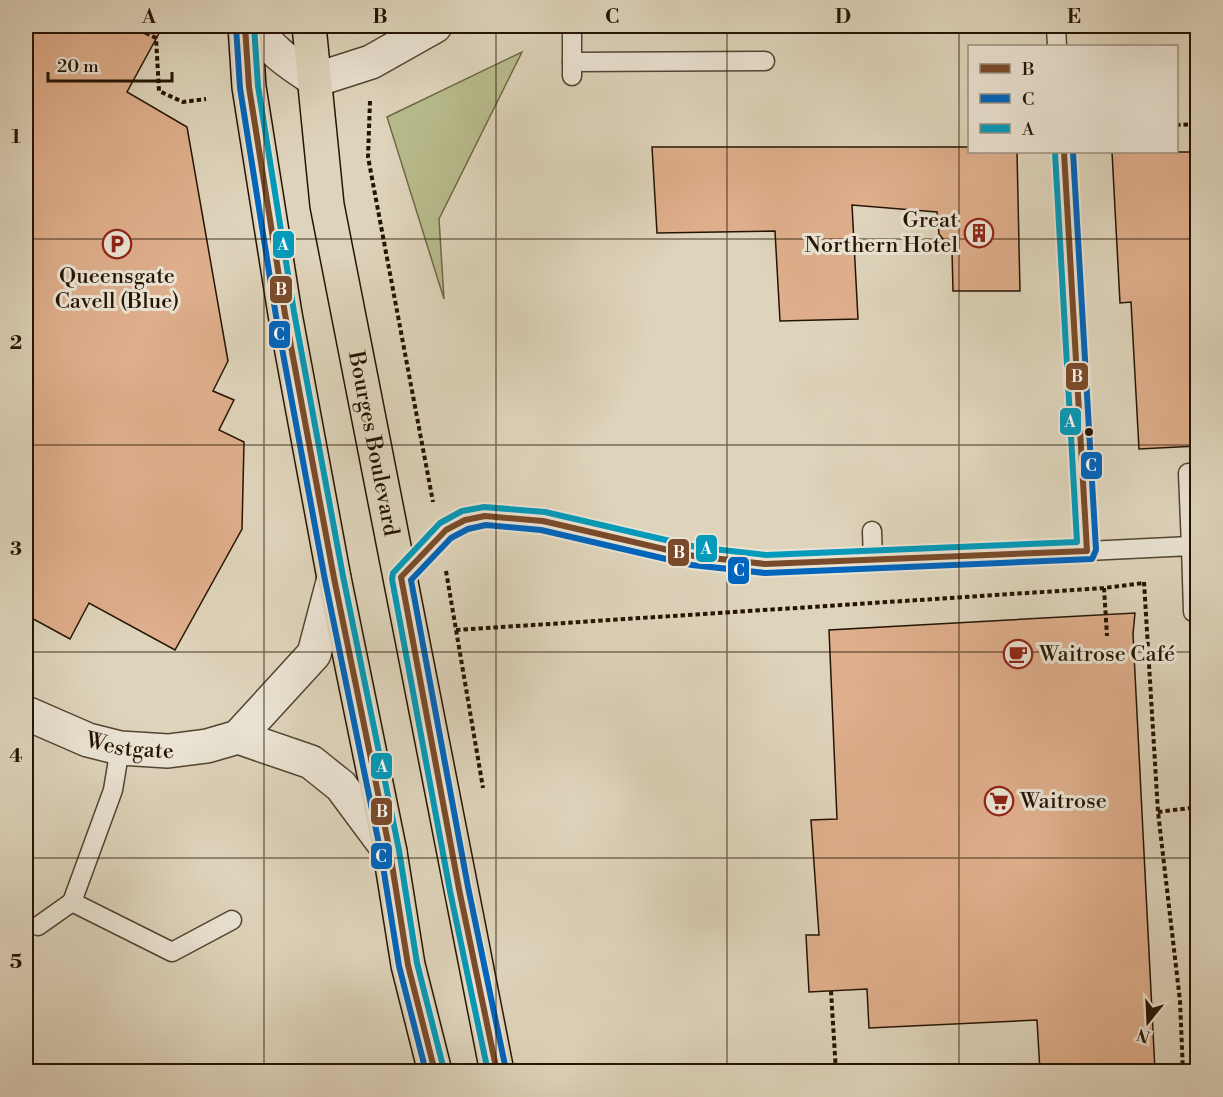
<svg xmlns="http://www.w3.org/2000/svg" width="1223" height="1097" font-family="'Libre Bodoni',serif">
<rect width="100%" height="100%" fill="#ded4bb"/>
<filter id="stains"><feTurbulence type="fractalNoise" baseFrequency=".00333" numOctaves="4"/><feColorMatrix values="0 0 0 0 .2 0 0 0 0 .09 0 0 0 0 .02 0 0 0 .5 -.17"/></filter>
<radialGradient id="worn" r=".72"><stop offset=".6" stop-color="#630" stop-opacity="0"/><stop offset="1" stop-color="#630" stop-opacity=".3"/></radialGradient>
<!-- green -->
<path fill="#b8bb8c" stroke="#6e6847" stroke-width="1.5" d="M522,52L439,219L444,299L387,117Z"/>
<!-- building -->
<g fill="#dfae8c" stroke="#251402" stroke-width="1.5">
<path d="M26,26H163L127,92L187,127L228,361L213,391L234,400L219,430L244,442L242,529L175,650L89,603L70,639L26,615Z"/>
<path d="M652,147H969V152H1017L1020,291H953L952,250L939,234L937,212L852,205L858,319L780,321L775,231L657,233Z"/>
<path d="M1112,152H1197V446L1139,449L1131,302L1120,303Z"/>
<path d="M1135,613L1133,634L1155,1071H1040L1037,1020L869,1028L867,989L809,992L806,935H819L811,820L837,819L829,630Z"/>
</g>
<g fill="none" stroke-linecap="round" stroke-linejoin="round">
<!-- lane casing -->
<g stroke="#534430" stroke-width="21">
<g id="lane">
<path d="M1056,26L1057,46"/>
<path d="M572,62L765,61"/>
<path d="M572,76V26"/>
<path d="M1188,473L1191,546"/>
<path d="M872,531L873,561"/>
<path d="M1087,551L1191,546L1193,612"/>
<path d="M401,577C421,555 437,531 465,520C508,502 643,546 694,556C726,562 757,564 789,565L1087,551L1064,152"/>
<path d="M72,902L172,952L232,920"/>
<path d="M72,902L113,790L120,748"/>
<path d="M38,926L72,902"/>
</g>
</g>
<!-- street casing -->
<g stroke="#534430" stroke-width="36">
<g id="street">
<path d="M256,26C268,50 293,65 315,80L371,62L435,26"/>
<path id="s1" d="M26,713L88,740L120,748L168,751L207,746L238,737L314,654L334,578"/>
<path d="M238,737L311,762L341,786L390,852"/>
</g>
</g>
<!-- primary casing -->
<g stroke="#251402" stroke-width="36">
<g id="primary">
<path d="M245,26L249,87L285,314L334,578L390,852L408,965L435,1072"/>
<path id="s2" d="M309,26L327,205L497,1072"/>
</g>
</g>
<!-- path -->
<g stroke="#251402" stroke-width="4" stroke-dasharray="4.5 3" stroke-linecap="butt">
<path d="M142,26L146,33L156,38L159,91L183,102L206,99"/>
<path d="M370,101L368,157L433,502"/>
<path d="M1176,125L1198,124"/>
<path d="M1198,226V252"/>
<path d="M446,571L483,788"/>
<path d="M1144,582L1158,812L1180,1001L1183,1072"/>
<path d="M1104,588L1107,636"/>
<path d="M456,630L1104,588L1144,583"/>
<path d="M1158,812L1198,807"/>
<path d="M831,991L836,1072"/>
</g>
<!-- lane -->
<use href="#lane" stroke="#eae3d3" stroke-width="18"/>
<!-- street -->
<use href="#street" stroke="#eae3d3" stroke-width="33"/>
<!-- primary -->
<use href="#primary" stroke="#ded4bb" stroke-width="33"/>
<!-- bus-1 casing -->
<g stroke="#eae3d3" stroke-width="10">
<g id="bus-1">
<path d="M245,26L249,87L285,314L334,578L390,852L408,965L435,1072"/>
<path d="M497,1072L459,889L401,577L446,530L465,520L485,516L543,521L694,556L765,564L1087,551L1064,152"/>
</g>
</g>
<!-- bus-2 casing -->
<g stroke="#eae3d3" stroke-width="10">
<g id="bus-2">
<path d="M236,27L240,88L276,316L325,580L381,854L399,966L426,1072"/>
<path d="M506,1070L468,887L411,580L451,538L468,529L486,525L541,530L692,565L765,573L1092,559L1096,550L1073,152"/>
</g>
</g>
<!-- bus-3 casing -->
<g stroke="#eae3d3" stroke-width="10">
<g id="bus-3">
<path d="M254,26L258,86L294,312L343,576L399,850L417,963L444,1070"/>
<path d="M488,1072L450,891L392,579L393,573L440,523L462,511L484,507L545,512L696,547L766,555L1077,542L1055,153"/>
</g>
</g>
<!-- bus-1 -->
<use href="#bus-1" stroke="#7a4b2a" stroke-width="6"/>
<!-- bus-2 -->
<use href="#bus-2" stroke="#0065bd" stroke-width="6"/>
<!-- bus-3 -->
<use href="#bus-3" stroke="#049aba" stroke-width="6"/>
</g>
<!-- grid -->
<path fill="none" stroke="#251402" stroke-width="1.5" stroke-opacity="0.55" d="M264,26V1072M496,26V1072M727,26V1072M959,26V1072M26,239H1198M26,445H1198M26,652H1198M26,858H1198"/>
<!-- icons -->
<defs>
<g id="building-ring" transform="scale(1.5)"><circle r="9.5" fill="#eae3d3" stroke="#8f2418" stroke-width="1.5"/><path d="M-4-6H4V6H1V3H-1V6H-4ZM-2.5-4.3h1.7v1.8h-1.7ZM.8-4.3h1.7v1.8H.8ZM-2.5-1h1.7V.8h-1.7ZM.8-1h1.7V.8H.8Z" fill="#8f2418"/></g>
<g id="parking-ring" transform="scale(1.5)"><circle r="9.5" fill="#eae3d3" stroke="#8f2418" stroke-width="1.5"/><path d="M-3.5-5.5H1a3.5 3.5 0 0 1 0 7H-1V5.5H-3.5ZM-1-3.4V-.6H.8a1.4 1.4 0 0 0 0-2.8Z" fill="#8f2418"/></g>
<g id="cafe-ring" transform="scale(1.5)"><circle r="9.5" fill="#eae3d3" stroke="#8f2418" stroke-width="1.5"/><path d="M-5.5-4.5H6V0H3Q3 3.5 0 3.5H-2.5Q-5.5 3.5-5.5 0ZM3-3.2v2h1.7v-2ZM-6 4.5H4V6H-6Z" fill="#8f2418"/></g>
<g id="supermarket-ring" transform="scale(1.5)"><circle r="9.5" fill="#eae3d3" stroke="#8f2418" stroke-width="1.5"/><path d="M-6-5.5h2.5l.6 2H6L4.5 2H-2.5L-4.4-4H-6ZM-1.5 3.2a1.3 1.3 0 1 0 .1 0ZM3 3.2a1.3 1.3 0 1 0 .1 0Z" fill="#8f2418"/></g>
</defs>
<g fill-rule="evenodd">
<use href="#building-ring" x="979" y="233"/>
<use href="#parking-ring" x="117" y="244"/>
<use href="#cafe-ring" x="1018" y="654"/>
<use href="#supermarket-ring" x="999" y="801"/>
</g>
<!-- markers -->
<circle fill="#251402" stroke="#eae3d3" stroke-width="2" cx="1089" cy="432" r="5"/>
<g text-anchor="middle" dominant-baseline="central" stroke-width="6" stroke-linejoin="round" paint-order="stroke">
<!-- poi labels -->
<g font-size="22" fill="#251402" stroke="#eae3d3" text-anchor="start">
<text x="958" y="220" text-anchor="end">Great<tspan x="958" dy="25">Northern Hotel</tspan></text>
<text x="117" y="276" text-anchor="middle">Queensgate<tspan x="117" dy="25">Cavell (Blue)</tspan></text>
<text x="1039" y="654">Waitrose Café</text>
<text x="1020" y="801">Waitrose</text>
</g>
<!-- street labels -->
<g font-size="22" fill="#251402" stroke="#eae3d3">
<text stroke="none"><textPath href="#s2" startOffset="423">Bourges Boulevard</textPath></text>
<text stroke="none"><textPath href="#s1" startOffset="110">Westgate</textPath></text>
</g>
</g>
<g stroke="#eae3d3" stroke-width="2">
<rect x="272" y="230" width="23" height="29" rx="6" fill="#049aba"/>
<rect x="269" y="275" width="24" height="29" rx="6" fill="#7a4b2a"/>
<rect x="268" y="320" width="23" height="29" rx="6" fill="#0065bd"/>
<rect x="1065" y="362" width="24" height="29" rx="6" fill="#7a4b2a"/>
<rect x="1059" y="407" width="23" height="29" rx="6" fill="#049aba"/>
<rect x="1080" y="451" width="23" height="29" rx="6" fill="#0065bd"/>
<rect x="695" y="534" width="23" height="29" rx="6" fill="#049aba"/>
<rect x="667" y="538" width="23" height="29" rx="6" fill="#7a4b2a"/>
<rect x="727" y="556" width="23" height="29" rx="6" fill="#0065bd"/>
<rect x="370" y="752" width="23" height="28" rx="6" fill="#049aba"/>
<rect x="370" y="797" width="23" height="29" rx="6" fill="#7a4b2a"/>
<rect x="370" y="842" width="23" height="28" rx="6" fill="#0065bd"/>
</g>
<g font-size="16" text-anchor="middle" font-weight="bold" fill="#fff">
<text x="283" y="250">A</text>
<text x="281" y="295">B</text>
<text x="279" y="340">C</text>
<text x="1077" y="382">B</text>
<text x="1070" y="427">A</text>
<text x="1091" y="471">C</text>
<text x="706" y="554">A</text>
<text x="679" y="558">B</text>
<text x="739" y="576">C</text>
<text x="382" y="772">A</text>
<text x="382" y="817">B</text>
<text x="381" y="862">C</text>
</g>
<!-- margin -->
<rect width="1223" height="1097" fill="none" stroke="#ded4bb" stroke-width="66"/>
<!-- legend -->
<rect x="968" y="45" width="210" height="108" fill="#eae3d3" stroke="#9b907f" stroke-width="1.5"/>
<rect x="980" y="64" width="30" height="9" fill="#7a4b2a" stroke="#9b907f" stroke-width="1.5"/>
<text x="1022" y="75" font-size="18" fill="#251402">B</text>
<rect x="980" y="94" width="30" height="9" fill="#0065bd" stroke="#9b907f" stroke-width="1.5"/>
<text x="1022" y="105" font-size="18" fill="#251402">C</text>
<rect x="980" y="124" width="30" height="9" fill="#049aba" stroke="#9b907f" stroke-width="1.5"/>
<text x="1022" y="135" font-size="18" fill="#251402">A</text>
<!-- north arrow -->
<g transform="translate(1148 1022) rotate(198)" stroke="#eae3d3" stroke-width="4.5" paint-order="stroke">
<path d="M0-4.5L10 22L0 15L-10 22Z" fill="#251402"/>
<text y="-9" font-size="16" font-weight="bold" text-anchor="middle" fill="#251402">N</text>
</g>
<!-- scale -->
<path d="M48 72v9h124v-9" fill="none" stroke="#251402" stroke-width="3"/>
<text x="57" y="72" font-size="18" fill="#251402" stroke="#eae3d3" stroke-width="4.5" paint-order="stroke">20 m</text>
<rect x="33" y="33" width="1157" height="1031" fill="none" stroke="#251402" stroke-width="2"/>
<g font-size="20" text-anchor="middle" font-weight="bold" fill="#251402">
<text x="149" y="23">A</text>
<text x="380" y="23">B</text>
<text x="612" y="23">C</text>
<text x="843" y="23">D</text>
<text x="1074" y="23">E</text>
<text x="16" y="143">1</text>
<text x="16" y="349">2</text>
<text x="16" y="555">3</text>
<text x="16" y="762">4</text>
<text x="16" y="968">5</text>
</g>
<rect width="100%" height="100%" filter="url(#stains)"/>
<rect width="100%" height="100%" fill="url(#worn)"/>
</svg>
